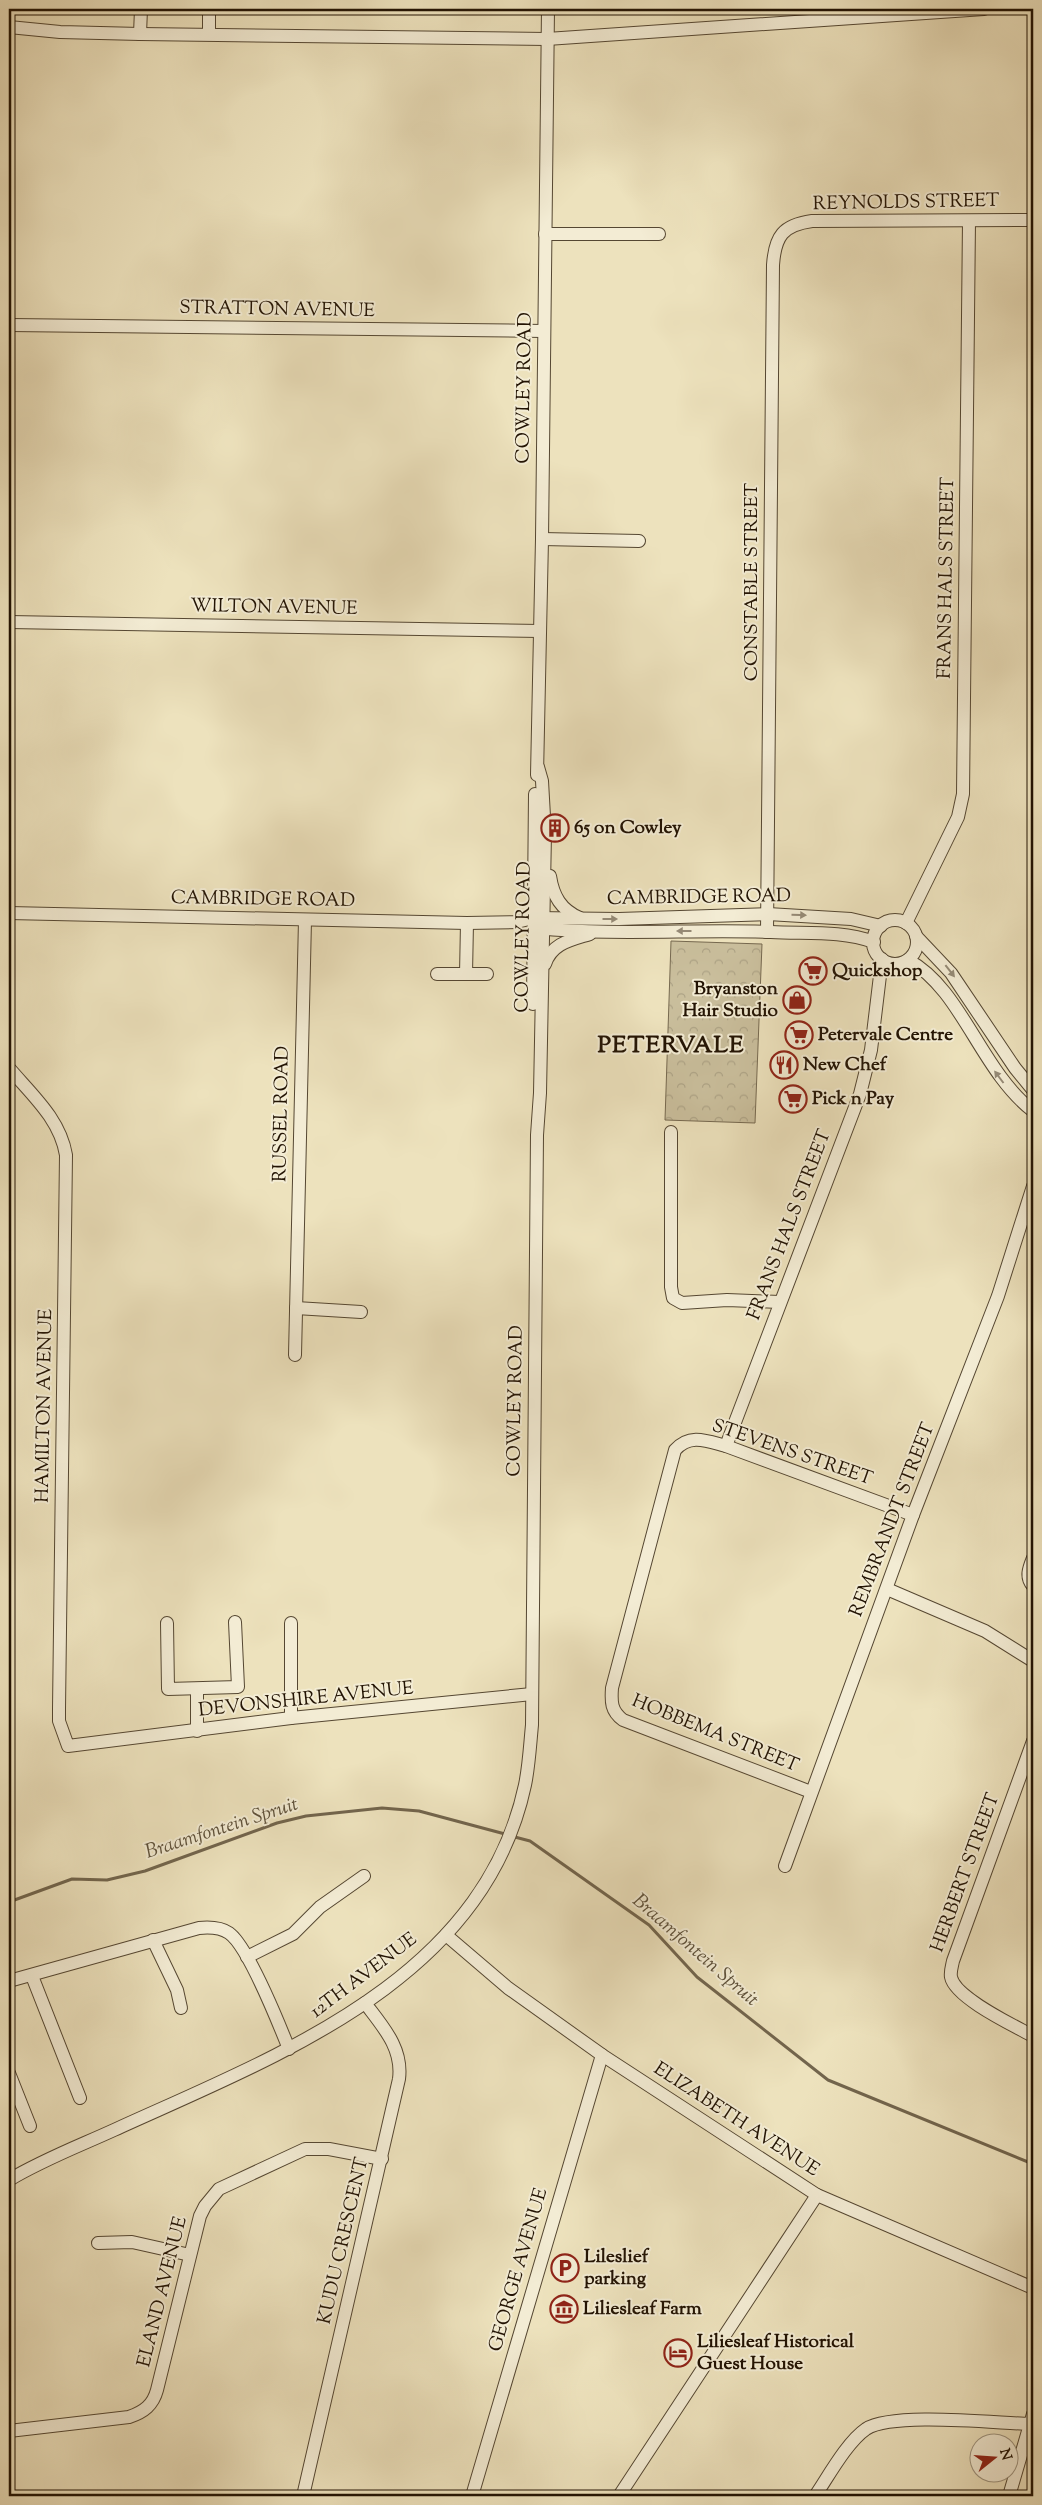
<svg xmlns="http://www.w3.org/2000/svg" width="1042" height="2505" font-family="'Sorts Mill Goudy',serif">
<defs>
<pattern id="park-crowns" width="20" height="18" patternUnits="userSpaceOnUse" patternTransform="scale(1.25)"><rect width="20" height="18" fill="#cabf9d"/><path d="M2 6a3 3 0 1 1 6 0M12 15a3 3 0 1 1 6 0" fill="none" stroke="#ada386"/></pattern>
</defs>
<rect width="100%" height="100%" fill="#ede2bd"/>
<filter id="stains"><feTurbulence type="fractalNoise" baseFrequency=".004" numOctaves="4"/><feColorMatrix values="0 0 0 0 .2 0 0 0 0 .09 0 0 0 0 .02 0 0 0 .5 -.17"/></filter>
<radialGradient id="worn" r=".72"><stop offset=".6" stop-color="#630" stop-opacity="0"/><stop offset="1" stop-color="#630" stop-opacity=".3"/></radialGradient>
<!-- park -->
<path fill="url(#park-crowns)" stroke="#766950" d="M671,941L762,944L755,1123L665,1120Z"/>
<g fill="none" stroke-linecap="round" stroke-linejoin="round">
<!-- stream -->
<g stroke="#72654d" stroke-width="3">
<path d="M511,1836L530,1841L649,1925L697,1977L828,2080L1033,2164"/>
<path d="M9,1902L72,1879L107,1880L145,1871L277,1823L306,1816L382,1808L419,1811L505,1834"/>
</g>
<!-- minor casing -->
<g stroke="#554732" stroke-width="14">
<g id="minor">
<path d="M209,9V34"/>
<path d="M9,27L60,32L140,34L547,39L984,9"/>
<path d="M140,34L141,9"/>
<path d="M545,234H659"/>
<path d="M9,325L544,331"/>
<path d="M542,539L639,541"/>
<path d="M9,622L540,631"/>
<path d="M537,775L542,539L548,9"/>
<path d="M550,876C553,896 561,910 580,918"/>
<path d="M9,913L467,923L517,922L533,918L619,919L768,914L851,919L881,926"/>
<circle cx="895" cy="942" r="22"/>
<path d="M906,923L958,817L963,794L969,221"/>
<path d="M537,928C615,936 694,929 771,932C806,934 841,930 874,942"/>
<path d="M767,932L773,265C775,236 783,225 812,221L1033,220"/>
<path d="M916,936L951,973L1015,1068L1033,1090"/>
<path d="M908,960C962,989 980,1070 1033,1111"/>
<path d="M545,964C552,943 571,940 590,934"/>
<path d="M437,974H487"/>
<path d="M466,974L467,923"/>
<path d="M533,1004L535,794"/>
<path d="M9,1068C32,1095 60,1119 66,1155L59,1709V1721L68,1746L291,1718L532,1694"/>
<path d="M671,1132V1287L673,1298L682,1303L727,1300L779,1302"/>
<path d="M296,1308L361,1312"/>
<path d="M295,1355L305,920"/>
<path d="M726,1446L860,1094L871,1050L882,959"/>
<path d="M1033,1558C1029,1568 1025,1577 1033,1586"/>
<path d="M887,1589L985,1631L1033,1661"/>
<path d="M167,1623L168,1689L238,1687L235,1622"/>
<path d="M197,1689V1731"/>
<path d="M291,1718V1623"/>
<path d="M1033,1741L953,1961C952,1966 950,1972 951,1977C955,1998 1015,2026 1033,2036"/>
<path d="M811,1792L623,1720C611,1711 611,1702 612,1688L675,1450C690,1433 707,1441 726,1446L913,1515"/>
<path d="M785,1866L913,1515L998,1296L1033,1186"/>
<path d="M446,1935L508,1988L602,2055L817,2195L1033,2288"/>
<path d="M153,1940L177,1990L181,2008"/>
<path d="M247,1957L293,1934L320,1907L364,1876"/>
<path d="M32,1976L80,2098"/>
<path d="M9,1981L199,1928C209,1927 220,1927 229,1933C248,1946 279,2024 289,2049"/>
<path d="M9,2073L30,2126"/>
<path d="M9,2180C42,2160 79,2146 114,2130C276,2056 483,1981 525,1785C529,1766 530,1745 532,1725L537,1135L540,1093L545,834L542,781L538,767"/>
<path d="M98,2243L132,2242L190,2255"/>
<path d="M9,2431L129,2417C144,2412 153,2405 157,2390L200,2216L205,2206L219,2189L305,2149H329L382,2159"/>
<path d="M303,2496L399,2079C403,2048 383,2027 365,2003"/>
<path d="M472,2496L602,2055"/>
<path d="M619,2496L817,2195"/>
<path d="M815,2496C828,2477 847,2442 866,2429C893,2412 994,2423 1030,2424"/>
<path d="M1009,2496L1033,2414"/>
</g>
</g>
<!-- minor -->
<use href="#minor" stroke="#f3ecd4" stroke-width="12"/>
</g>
<!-- one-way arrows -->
<defs><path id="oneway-solid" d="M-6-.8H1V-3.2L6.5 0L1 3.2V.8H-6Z" transform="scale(1.25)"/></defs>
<g fill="#958a76">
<use href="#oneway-solid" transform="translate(799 915) rotate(2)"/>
<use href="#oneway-solid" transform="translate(610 919)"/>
<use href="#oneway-solid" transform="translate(684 931) rotate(180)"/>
<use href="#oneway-solid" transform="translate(950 971) rotate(52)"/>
<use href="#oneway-solid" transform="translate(999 1077) rotate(-127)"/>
</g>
<!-- icons -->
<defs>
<g id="building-ring" transform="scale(1.4375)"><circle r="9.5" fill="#f3ecd4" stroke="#8f2418" stroke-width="1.5"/><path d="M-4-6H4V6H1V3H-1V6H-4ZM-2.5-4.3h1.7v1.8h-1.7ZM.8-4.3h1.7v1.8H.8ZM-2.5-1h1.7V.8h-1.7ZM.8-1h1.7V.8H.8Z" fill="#8f2418"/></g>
<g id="supermarket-ring" transform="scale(1.4375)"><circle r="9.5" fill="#f3ecd4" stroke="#8f2418" stroke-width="1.5"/><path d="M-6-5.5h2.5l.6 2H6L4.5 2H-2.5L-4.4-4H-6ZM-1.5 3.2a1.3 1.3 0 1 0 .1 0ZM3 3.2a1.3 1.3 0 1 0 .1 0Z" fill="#8f2418"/></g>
<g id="shop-ring" transform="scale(1.4375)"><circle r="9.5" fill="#f3ecd4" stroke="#8f2418" stroke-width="1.5"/><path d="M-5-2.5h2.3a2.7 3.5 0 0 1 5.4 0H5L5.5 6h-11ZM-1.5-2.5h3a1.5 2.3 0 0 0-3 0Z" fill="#8f2418"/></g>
<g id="restaurant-ring" transform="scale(1.4375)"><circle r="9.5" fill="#f3ecd4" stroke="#8f2418" stroke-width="1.5"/><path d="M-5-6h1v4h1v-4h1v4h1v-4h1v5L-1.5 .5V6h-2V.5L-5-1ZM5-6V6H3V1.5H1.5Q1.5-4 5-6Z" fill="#8f2418"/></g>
<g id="parking-ring" transform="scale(1.4375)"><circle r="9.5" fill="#f3ecd4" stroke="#8f2418" stroke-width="1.5"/><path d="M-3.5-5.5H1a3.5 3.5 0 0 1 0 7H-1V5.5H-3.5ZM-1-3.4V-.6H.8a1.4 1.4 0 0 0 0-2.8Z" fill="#8f2418"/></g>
<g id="museum-ring" transform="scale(1.4375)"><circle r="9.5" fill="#f3ecd4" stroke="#8f2418" stroke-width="1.5"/><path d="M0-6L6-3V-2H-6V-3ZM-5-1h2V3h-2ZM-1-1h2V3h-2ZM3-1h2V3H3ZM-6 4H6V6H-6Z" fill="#8f2418"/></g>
<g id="hotel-ring" transform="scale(1.4375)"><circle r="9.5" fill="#f3ecd4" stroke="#8f2418" stroke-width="1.5"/><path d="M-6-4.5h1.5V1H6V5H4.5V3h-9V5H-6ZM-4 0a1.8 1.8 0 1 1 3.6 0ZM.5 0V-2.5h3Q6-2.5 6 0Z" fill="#8f2418"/></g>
</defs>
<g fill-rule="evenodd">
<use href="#building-ring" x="555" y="828"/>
<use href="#supermarket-ring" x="813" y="971"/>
<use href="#shop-ring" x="797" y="1000"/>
<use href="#supermarket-ring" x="799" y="1035"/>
<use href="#restaurant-ring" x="784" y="1065"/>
<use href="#supermarket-ring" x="793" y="1099"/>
<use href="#parking-ring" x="565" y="2268"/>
<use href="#museum-ring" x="564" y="2309"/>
<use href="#hotel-ring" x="678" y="2353"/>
</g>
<g text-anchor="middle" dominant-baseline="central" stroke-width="4" stroke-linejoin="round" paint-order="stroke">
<!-- street labels -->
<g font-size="19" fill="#221303" stroke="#f3ecd4">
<text transform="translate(906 203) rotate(-1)">REYNOLDS STREET</text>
<text transform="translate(277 310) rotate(1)">STRATTON AVENUE</text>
<text transform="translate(525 388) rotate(-89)">COWLEY ROAD</text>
<text transform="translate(947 578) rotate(-89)">FRANS HALS STREET</text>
<text transform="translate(752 582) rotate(-90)">CONSTABLE STREET</text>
<text transform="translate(274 608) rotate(1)">WILTON AVENUE</text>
<text transform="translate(699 898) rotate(-1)">CAMBRIDGE ROAD</text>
<text transform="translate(263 900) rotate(1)">CAMBRIDGE ROAD</text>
<text transform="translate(524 937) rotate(-89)">COWLEY ROAD</text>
<text transform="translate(282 1114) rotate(-89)">RUSSEL ROAD</text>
<text transform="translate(790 1225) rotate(-69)">FRANS HALS STREET</text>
<text transform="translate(516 1401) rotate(-89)">COWLEY ROAD</text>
<text transform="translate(45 1406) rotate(-89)">HAMILTON AVENUE</text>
<text transform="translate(792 1453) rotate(19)">STEVENS STREET</text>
<text transform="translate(893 1520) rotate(-69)">REMBRANDT STREET</text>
<text transform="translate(306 1700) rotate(-6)">DEVONSHIRE AVENUE</text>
<text transform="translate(715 1734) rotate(22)">HOBBEMA STREET</text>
<text transform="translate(966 1873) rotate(-70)">HERBERT STREET</text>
<text transform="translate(364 1976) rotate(-37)">12TH AVENUE</text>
<text transform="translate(736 2120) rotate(33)">ELIZABETH AVENUE</text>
<text transform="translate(344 2241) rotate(-77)">KUDU CRESCENT</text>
<text transform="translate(519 2270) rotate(-74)">GEORGE AVENUE</text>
<text transform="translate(163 2292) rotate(-76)">ELAND AVENUE</text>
</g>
<!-- poi labels -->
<g font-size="19" font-weight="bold" fill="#221303" stroke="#f3ecd4" text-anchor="start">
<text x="574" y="828">65 on Cowley</text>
<text x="832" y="971">Quickshop</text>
<text x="778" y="989" text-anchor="end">Bryanston<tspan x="778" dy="22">Hair Studio</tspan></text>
<text x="818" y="1035">Petervale Centre</text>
<text x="803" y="1065">New Chef</text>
<text x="812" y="1099">Pick n Pay</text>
<text x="584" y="2257">Lileslief<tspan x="584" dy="22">parking</tspan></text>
<text x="583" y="2309">Liliesleaf Farm</text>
<text x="697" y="2342">Liliesleaf Historical<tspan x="697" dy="22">Guest House</tspan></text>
</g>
<!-- water labels -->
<g font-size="20" font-style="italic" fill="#5e513a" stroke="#f3ecd4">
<text transform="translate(222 1829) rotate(-18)">Braamfontein Spruit</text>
<text transform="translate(695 1951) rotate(41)">Braamfontein Spruit</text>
</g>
<!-- district labels -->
<g font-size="24" font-weight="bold" letter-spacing="1" fill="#221303" stroke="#f3ecd4">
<text x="671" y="1046">PETERVALE</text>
</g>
</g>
<!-- margin -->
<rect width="1042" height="2505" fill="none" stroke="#ede2bd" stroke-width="30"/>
<rect x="10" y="10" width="1022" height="2485" fill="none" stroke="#221303" stroke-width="2.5"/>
<rect x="15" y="15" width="1012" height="2475" fill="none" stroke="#221303"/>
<!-- north arrow -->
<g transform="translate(994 2458) rotate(73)"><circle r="24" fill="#f3ecd4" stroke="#9f9580"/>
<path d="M0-4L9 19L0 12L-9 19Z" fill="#8f2418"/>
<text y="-8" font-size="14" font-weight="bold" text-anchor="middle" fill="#221303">N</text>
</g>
<rect width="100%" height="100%" filter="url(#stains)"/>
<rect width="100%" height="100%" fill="url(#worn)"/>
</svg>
